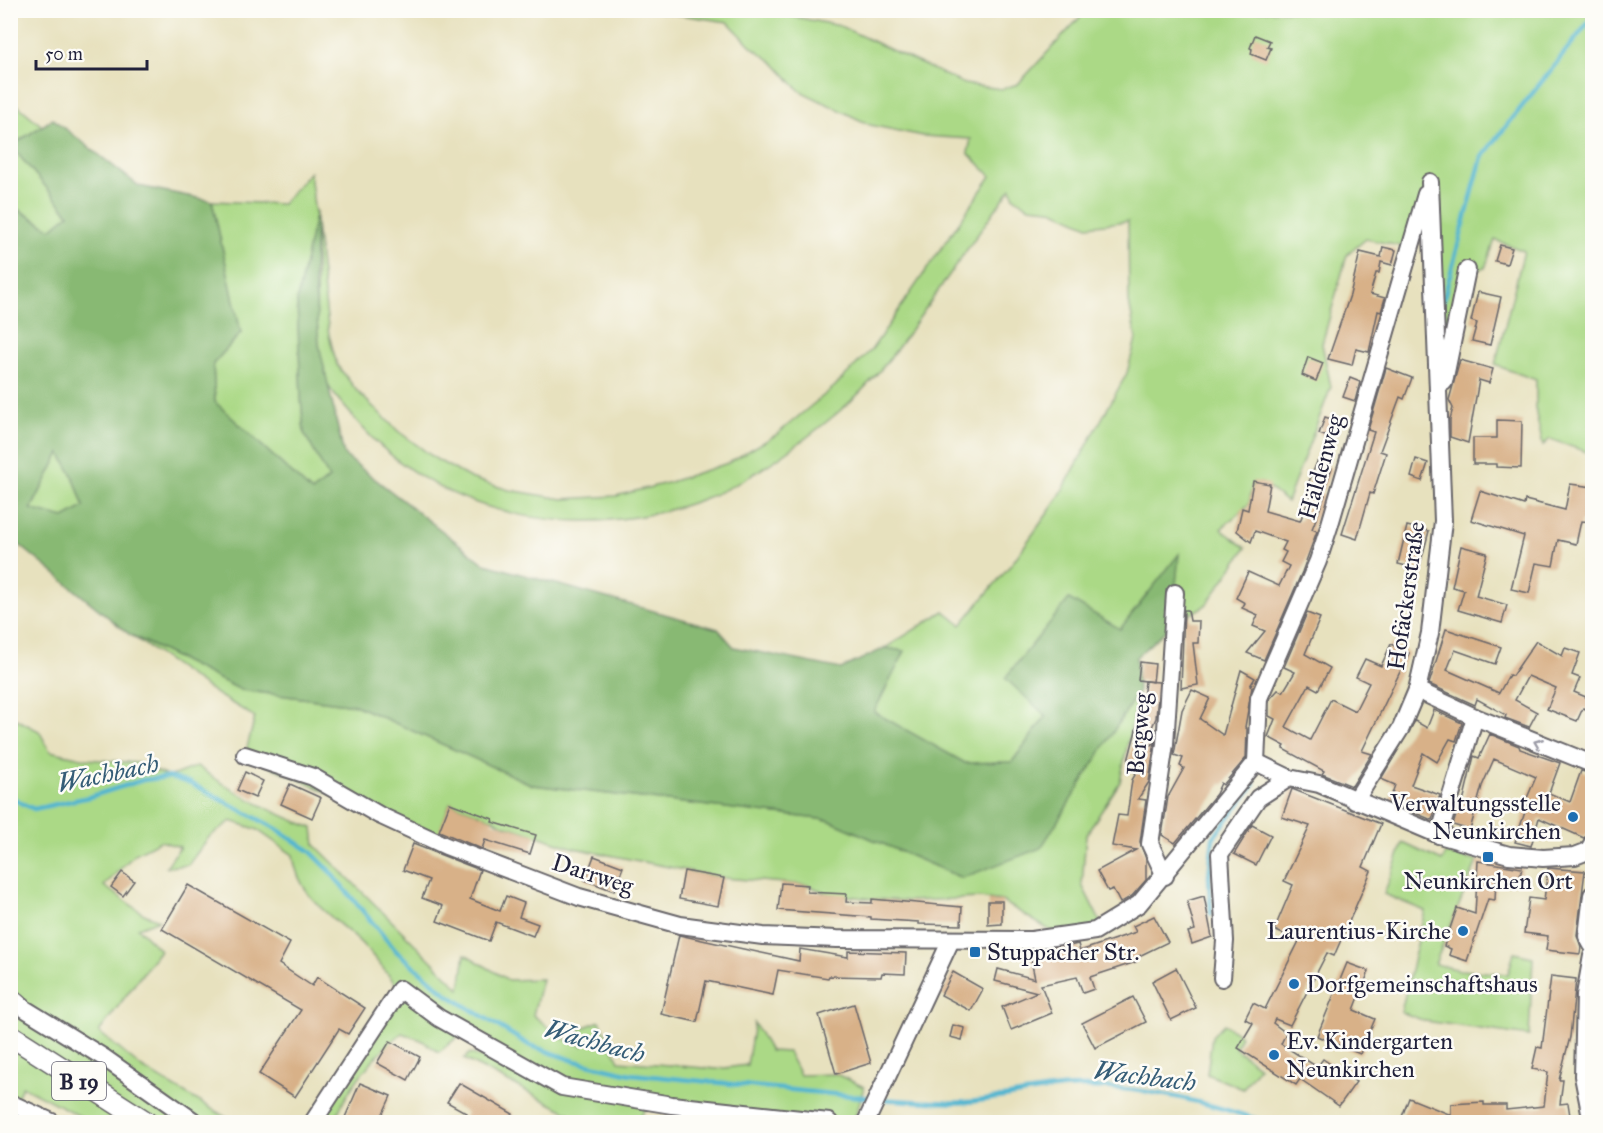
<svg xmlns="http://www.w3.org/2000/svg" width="1603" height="1133" font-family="'IM FELL Great Primer',serif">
<rect width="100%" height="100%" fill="#fdfcf7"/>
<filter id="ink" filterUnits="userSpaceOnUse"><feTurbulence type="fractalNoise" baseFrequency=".0167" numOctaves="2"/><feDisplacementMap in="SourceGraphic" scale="12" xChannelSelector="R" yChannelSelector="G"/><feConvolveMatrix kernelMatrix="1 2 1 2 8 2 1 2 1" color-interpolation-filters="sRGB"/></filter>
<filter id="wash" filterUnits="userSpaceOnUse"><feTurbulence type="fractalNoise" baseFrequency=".008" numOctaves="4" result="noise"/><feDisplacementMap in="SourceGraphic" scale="24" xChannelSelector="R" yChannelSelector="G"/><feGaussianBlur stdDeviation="1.35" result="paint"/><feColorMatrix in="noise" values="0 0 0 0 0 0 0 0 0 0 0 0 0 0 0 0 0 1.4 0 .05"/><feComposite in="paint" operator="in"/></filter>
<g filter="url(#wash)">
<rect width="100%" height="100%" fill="#e7e1be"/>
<!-- green -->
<g fill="#abd986" stroke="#667e60" stroke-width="1.5">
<path d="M653,11H766L840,26L964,84L1002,89L1018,84L1086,11H1592V454L1550,439L1543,445L1536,414V380L1495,365L1524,251L1495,240L1485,268L1467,271L1446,367L1430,184L1409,248L1366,239L1347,255L1322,344L1331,387L1287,502L1262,483L1253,482L1249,504L1221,529L1246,548L1206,605L1172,625L1120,629L1046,716L1012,762L965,763L873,712L904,651L885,648L944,611L961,625L1013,562L1057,500L1127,373L1136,339L1129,302L1128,221L1088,226L1050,209L1029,207L1014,197L1011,188C982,228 954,268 926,308C899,347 873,385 835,415C802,442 752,479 713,495C592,546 441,523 355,419C347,409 336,398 329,387C325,380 324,369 322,361C312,313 319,264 315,216L297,300L301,397L304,433L329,478L312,492L215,402L213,364L241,333L212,201L282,204L310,172L329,335L337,365L357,391L398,431L436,459L470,478L509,490L563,499L616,496L667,483L728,463L776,435L834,387L872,349L991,176L968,153L971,139L923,136L870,125L800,91L773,62L752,47L728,22Z"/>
<path d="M10,99L42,126L11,146L69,214L51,229L11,205Z"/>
<path d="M60,453L73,476L84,507L64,518L31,510Z"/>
<path d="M129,634L241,690L355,705L533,785L828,820L962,878L1111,733L1138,692L1120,782L1086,835L1082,885L1103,927L1059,936L1002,901L980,898L912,901L872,899L825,893L808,885L724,878L574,848L501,824L493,819L450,803L439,833L433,840L245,755L255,717L218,695Z"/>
<path d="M10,716L39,731L50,751L86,759L138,763L169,777L197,766C234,793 270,812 313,828L315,845L460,989L465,954L508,980L542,979L533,1015L562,1038L583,1046L579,1029L600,1021L619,1061L717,1069L747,1065L754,1023L770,1051L788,1052L800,1075L836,1074L864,1087L854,1122H829L651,1101L637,1122H586L464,1059L470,1053L557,1085L464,1032L439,1052L421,1040L402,1033C376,1053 344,1091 335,1122H313L400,989C387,974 375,957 361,943C332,915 298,899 293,855L256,829L231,821L209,837L188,865L166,867L180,847L160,841L135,854L104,886L144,914L159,920L138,928L160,950L99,1032L142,1068L234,1122H91L22,1086L17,1098L52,1122H11Z"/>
<path d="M1403,843L1442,861L1446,854L1477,861L1435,964L1460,970L1508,974L1514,953L1533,957L1529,1036L1425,1021L1401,1012L1425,911L1384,894Z"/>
<path d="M1224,1024L1241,1036L1235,1048L1259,1067L1243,1089L1207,1074L1212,1036Z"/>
</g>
<!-- forest -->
<path fill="#88b973" stroke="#556e57" stroke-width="1.5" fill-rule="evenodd" d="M53,119L139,186L212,201L241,333L213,364L215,402L312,492L329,478L304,433L301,397L297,300L316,211L314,277L319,345L344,455L485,564L718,629L734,647L841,669L885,648L905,651L874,712L965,763L1012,762L1046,716L1005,678L1069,599L1120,629L1179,554L1172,625L1136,657L1138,692L1041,848L962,878L828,820L533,785L355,705L241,690L129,634L11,538L10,205L51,229L69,214L11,146ZM60,453L73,476L84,507L64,518L31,509Z"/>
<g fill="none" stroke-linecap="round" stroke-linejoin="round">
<!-- stream -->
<g stroke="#51b5d0" stroke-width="4.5">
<path d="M1443,301L1482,157L1592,18"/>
<path d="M10,795L19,802L34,809L89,797L143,780L169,777L190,783L275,828L310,851L327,868L396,951L448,995L529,1045L575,1061L631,1074L872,1098"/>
<path d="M1211,914L1209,876L1213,838L1254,785"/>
<path d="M880,1099C909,1101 938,1104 967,1102C1005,1099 1042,1087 1081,1087C1144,1086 1205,1102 1265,1122"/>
</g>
</g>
<g id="blocks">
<!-- building -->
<g fill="#d8b188">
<path d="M1255,35L1270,41L1267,47L1271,48L1266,60L1251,54L1252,49L1250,48Z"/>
<path d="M1500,245L1512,248L1507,264L1495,261Z"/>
<path d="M1383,247L1396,250L1392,265L1381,262L1379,273H1376L1370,294L1385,298L1381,312L1378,311L1369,352L1356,349L1352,365L1328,359L1350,295L1360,252L1381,257Z"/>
<path d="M1478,292L1501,297L1490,345L1472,341L1477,323L1471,321Z"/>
<path d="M1308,357L1323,363L1316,381L1302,375Z"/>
<path d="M1460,360L1493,369L1489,383L1479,380L1468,443L1450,437V419L1453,408L1449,400Z"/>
<path d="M1386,368L1412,378L1404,399L1400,397L1380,451L1386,453L1373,494L1370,493L1357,539L1342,534L1374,432L1368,430Z"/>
<path d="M1350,378L1360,382L1355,401L1343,397Z"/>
<path d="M1325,417L1337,421L1331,438L1319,434Z"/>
<path d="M1497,420L1522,421L1521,468L1496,467V464H1473V438H1497Z"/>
<path d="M1416,459L1428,463L1422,481L1411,477Z"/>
<path d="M1317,462L1332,468L1323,491L1308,484Z"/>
<path d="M1253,481L1270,484L1265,511L1300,521L1313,490L1325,495L1312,529L1317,531L1302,572L1264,660L1247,653L1265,631L1253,626L1258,615L1242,608L1245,603L1236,598L1248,572L1279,586L1289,566L1281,562L1286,552L1282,550L1286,542L1255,531L1251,542L1237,531L1242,508L1248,510Z"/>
<path d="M1570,484L1593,487V522L1581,521L1576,544L1558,540L1553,566L1536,563L1529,593L1511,589L1524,536L1471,520L1480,491L1524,505L1525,500L1565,510Z"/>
<path d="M1407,526L1429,531L1419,569L1398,564Z"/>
<path d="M1461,546L1487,553L1476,596L1507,605L1502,623L1458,610L1464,590L1452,587Z"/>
<path d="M1184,610H1188L1190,621H1199L1198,643H1193L1198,685L1181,688Z"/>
<path d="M1307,613L1320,618L1305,654L1330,668L1318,690L1309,685L1286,727L1310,740L1331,699L1355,711L1369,683L1356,677L1365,659L1381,666L1391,644L1409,653L1362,751L1372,754L1352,786L1322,774L1324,771L1283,749L1285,746L1268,737L1275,719L1269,716V700L1278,690L1283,692L1295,672L1284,667Z"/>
<path d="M1446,629L1501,647L1495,664L1455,650L1447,670L1499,693L1509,675L1512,676L1536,641L1562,656L1565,648L1580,653L1572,675L1580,678L1574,692L1593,700V712L1583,708L1577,721L1547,709L1556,688L1528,676L1515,700L1537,712L1529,727L1505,718L1506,715L1477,699L1475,705L1429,684Z"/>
<path d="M1140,662L1155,664L1153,682L1138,680Z"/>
<path d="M1241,670L1255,678L1250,686L1252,687L1245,727L1247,729L1246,758L1223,785L1221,783L1216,794L1175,843L1162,835L1168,797L1184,768L1180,766L1183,758L1174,755L1182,710L1192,690L1210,698L1200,719L1223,735Z"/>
<path d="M1145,681L1159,682L1156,718L1145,743L1152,745L1155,741L1149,782L1138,799L1146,800L1140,842L1146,859V880L1132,896L1120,903L1113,889L1108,891L1097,871L1136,850L1112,846L1118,815L1127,816L1132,780L1141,765L1128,761L1136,730L1149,701L1143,700Z"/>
<path d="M1434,710L1462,723L1456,741L1450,739L1437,762L1423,753L1411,785L1440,795L1432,820L1389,802L1395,785L1381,779L1415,721L1427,728Z"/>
<path d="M1490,734L1519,746L1520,749L1560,763L1549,793L1570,802L1581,771L1593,774V790L1586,809L1593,812V823L1587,835L1584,838L1539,818L1531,846L1515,842L1527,806L1524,805L1536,777L1494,759L1482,786L1470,830L1453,825L1458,809L1461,810L1474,756L1479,758Z"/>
<path d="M245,772L263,781L255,798L237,790Z"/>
<path d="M290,784L321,798L312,818L281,804Z"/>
<path d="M1292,789L1381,824L1363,867L1371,871L1334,956L1327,953L1290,1025L1275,1019L1273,1023L1286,1033L1281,1044L1317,1067L1323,1059L1356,1082L1339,1106L1300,1079L1296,1085L1238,1048L1253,1023L1245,1019L1253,1003L1265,1009L1299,941L1274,930L1293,885L1284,881L1310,826L1282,817Z"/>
<path d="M450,803L493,819L492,822L536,835L530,854L485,840L482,849L439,831Z"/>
<path d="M1252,825L1271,835L1256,865L1234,854Z"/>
<path d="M413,844L480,870L470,899L500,911L506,896L524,903L519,917L538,924L533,936L496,922L489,941L437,921L443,906L422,898L429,880L403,870Z"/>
<path d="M594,856L623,867L614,891L585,880Z"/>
<path d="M1478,861L1522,868L1518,884L1496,879L1495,900L1488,899L1467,961L1449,955L1451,949L1444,946L1457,908L1475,914Z"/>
<path d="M1548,868L1585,871L1577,935L1581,947L1580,954L1546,950L1548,936L1524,933L1529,898L1544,900Z"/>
<path d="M684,871L724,878L718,906L679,899Z"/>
<path d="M122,872L134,881L123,896L111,887Z"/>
<path d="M781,883L808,885L807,892L847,894L846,902L872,903V899L962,907L961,925L919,924V922L871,919V917L778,910Z"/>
<path d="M188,885L290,943L279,964L312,986L317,977L365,1008L348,1034L339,1029L295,1097L259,1074L301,1010L162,929Z"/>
<path d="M1204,896L1212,937L1192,944L1188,932L1195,930L1187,901Z"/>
<path d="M988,901H1002V924L988,925Z"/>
<path d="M1154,916L1168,942L1135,958L1136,962L1090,977L1094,989L1083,993L1077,977L1041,985L1052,1013L1011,1030L1002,1007L1037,992L995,981L998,969L1035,979L1030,955L1078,944L1080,951L1136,932L1133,926Z"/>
<path d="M679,935L799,961L800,949L848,957V951L906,953L905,974L882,973L881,977L829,976L828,978L778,970L773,995L706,981L697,1022L661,1014Z"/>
<path d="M1347,963L1369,971L1354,1010L1375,1019L1360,1054L1317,1036Z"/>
<path d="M1176,968L1196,1008L1171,1020L1152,981Z"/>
<path d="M953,972L983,989L971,1011L941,995Z"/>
<path d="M1551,976L1576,979L1570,1037L1559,1080H1563L1560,1104L1568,1103L1571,1122H1400L1409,1098L1451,1115V1104L1484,1102V1105H1506V1110L1544,1106L1548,1072L1532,1069L1537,1047L1542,1048Z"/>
<path d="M1133,997L1146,1022L1095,1048L1082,1023Z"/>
<path d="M854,1004L871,1063L836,1074L819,1015Z"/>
<path d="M953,1025L965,1028L962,1040L950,1037Z"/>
<path d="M390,1041L420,1057L408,1080L377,1063Z"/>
<path d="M360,1083L391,1096L379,1122H343Z"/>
<path d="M459,1083L513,1114L508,1122H462L467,1113L447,1102Z"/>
</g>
</g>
</g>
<g filter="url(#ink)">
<use href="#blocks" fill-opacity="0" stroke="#676569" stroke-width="1.5"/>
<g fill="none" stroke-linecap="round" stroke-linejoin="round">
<!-- minor casing -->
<g stroke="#676569" stroke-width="20">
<g id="minor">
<path d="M1444,382L1467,270"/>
<path d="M1417,690L1475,717L1592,764"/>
<path d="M245,755L313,777L379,815L446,846L579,897L680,925L763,936L837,939L1032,940L1095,931L1139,904L1256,762"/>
<path d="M1256,762L1259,698L1318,561L1330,524L1426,194"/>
<path d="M1256,762L1289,778L1319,784L1439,835L1509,855L1543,858L1575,856L1588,851L1592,844"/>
<path d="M1355,801L1401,728L1417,690L1430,633L1443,521L1430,182"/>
<path d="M1439,835L1475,717"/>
<path d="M1165,876L1150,844L1165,744L1175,593"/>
<path d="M1592,895L1587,936L1592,945"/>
<path d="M1222,978L1225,941L1220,854L1258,798L1289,778"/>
<path d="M10,996L25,1009L103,1057L195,1122"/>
<path d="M10,1103L52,1122"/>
<path d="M313,1122L400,989L439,1018L562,1087L672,1105L829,1122"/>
<path d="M866,1122L951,940"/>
<path d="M1592,1122L1583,1076L1585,995L1592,956"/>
</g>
</g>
<!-- major casing -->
<g stroke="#676569" stroke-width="24">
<path id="major" d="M10,1035L146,1122"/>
</g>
<!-- minor -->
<use href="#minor" stroke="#fff" stroke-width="16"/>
<!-- major -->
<use href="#major" stroke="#fff" stroke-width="21"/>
</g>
<!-- one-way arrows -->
<defs><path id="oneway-chevron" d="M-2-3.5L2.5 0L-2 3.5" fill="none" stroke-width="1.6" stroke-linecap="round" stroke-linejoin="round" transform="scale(1.5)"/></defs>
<use stroke="#9c9ca7" href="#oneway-chevron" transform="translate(1538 743) rotate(-158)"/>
</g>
<!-- markers -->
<g fill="#1f6fb2" stroke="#fdfcf7" stroke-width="2">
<circle cx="1573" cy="817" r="6"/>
<rect x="1482" y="851" width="12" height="12" rx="3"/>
<circle cx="1463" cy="931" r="6"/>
<rect x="969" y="946" width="12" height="12" rx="3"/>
<circle cx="1294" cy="984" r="6"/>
<circle cx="1274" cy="1055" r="6"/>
</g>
<g text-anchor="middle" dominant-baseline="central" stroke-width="5" stroke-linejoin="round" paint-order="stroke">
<!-- shield labels -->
<rect fill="#fdfcf7" stroke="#646373" stroke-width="1.5" x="52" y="1062" width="54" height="38" rx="4.5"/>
<g font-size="22" font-weight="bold" fill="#22223b">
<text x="79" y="1081">B 19</text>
</g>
<!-- street labels -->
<g font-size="24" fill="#22223b" stroke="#fdfcf7">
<text transform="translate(1321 467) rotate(-74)">Häldenweg</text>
<text transform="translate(1406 596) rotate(-82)">Hofäckerstraße</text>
<text transform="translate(1139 734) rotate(-85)">Bergweg</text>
<text transform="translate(593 874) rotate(18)">Darrweg</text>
</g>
<!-- poi labels -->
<g font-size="24" fill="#22223b" stroke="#fdfcf7" text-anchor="start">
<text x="1561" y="803" text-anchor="end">Verwaltungsstelle<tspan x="1561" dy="28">Neunkirchen</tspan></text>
<text x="1488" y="881" text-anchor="middle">Neunkirchen Ort</text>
<text x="1451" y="931" text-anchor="end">Laurentius-Kirche</text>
<text x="987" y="952">Stuppacher Str.</text>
<text x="1306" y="984">Dorfgemeinschaftshaus</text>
<text x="1286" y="1041">Ev. Kindergarten<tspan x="1286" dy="28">Neunkirchen</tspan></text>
</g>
<!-- water labels -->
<g font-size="26" font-style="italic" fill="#355d77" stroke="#fdfcf7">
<text transform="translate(108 773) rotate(-12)">Wachbach</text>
<text transform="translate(595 1041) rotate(15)">Wachbach</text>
<text transform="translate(1145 1076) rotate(7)">Wachbach</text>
</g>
</g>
<!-- margin -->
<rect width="1603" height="1133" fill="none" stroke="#fdfcf7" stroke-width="36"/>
<!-- scale -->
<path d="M36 60v9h111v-9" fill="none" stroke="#22223b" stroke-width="3"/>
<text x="45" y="60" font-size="18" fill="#22223b" stroke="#fdfcf7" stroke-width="4.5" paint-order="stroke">50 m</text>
</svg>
